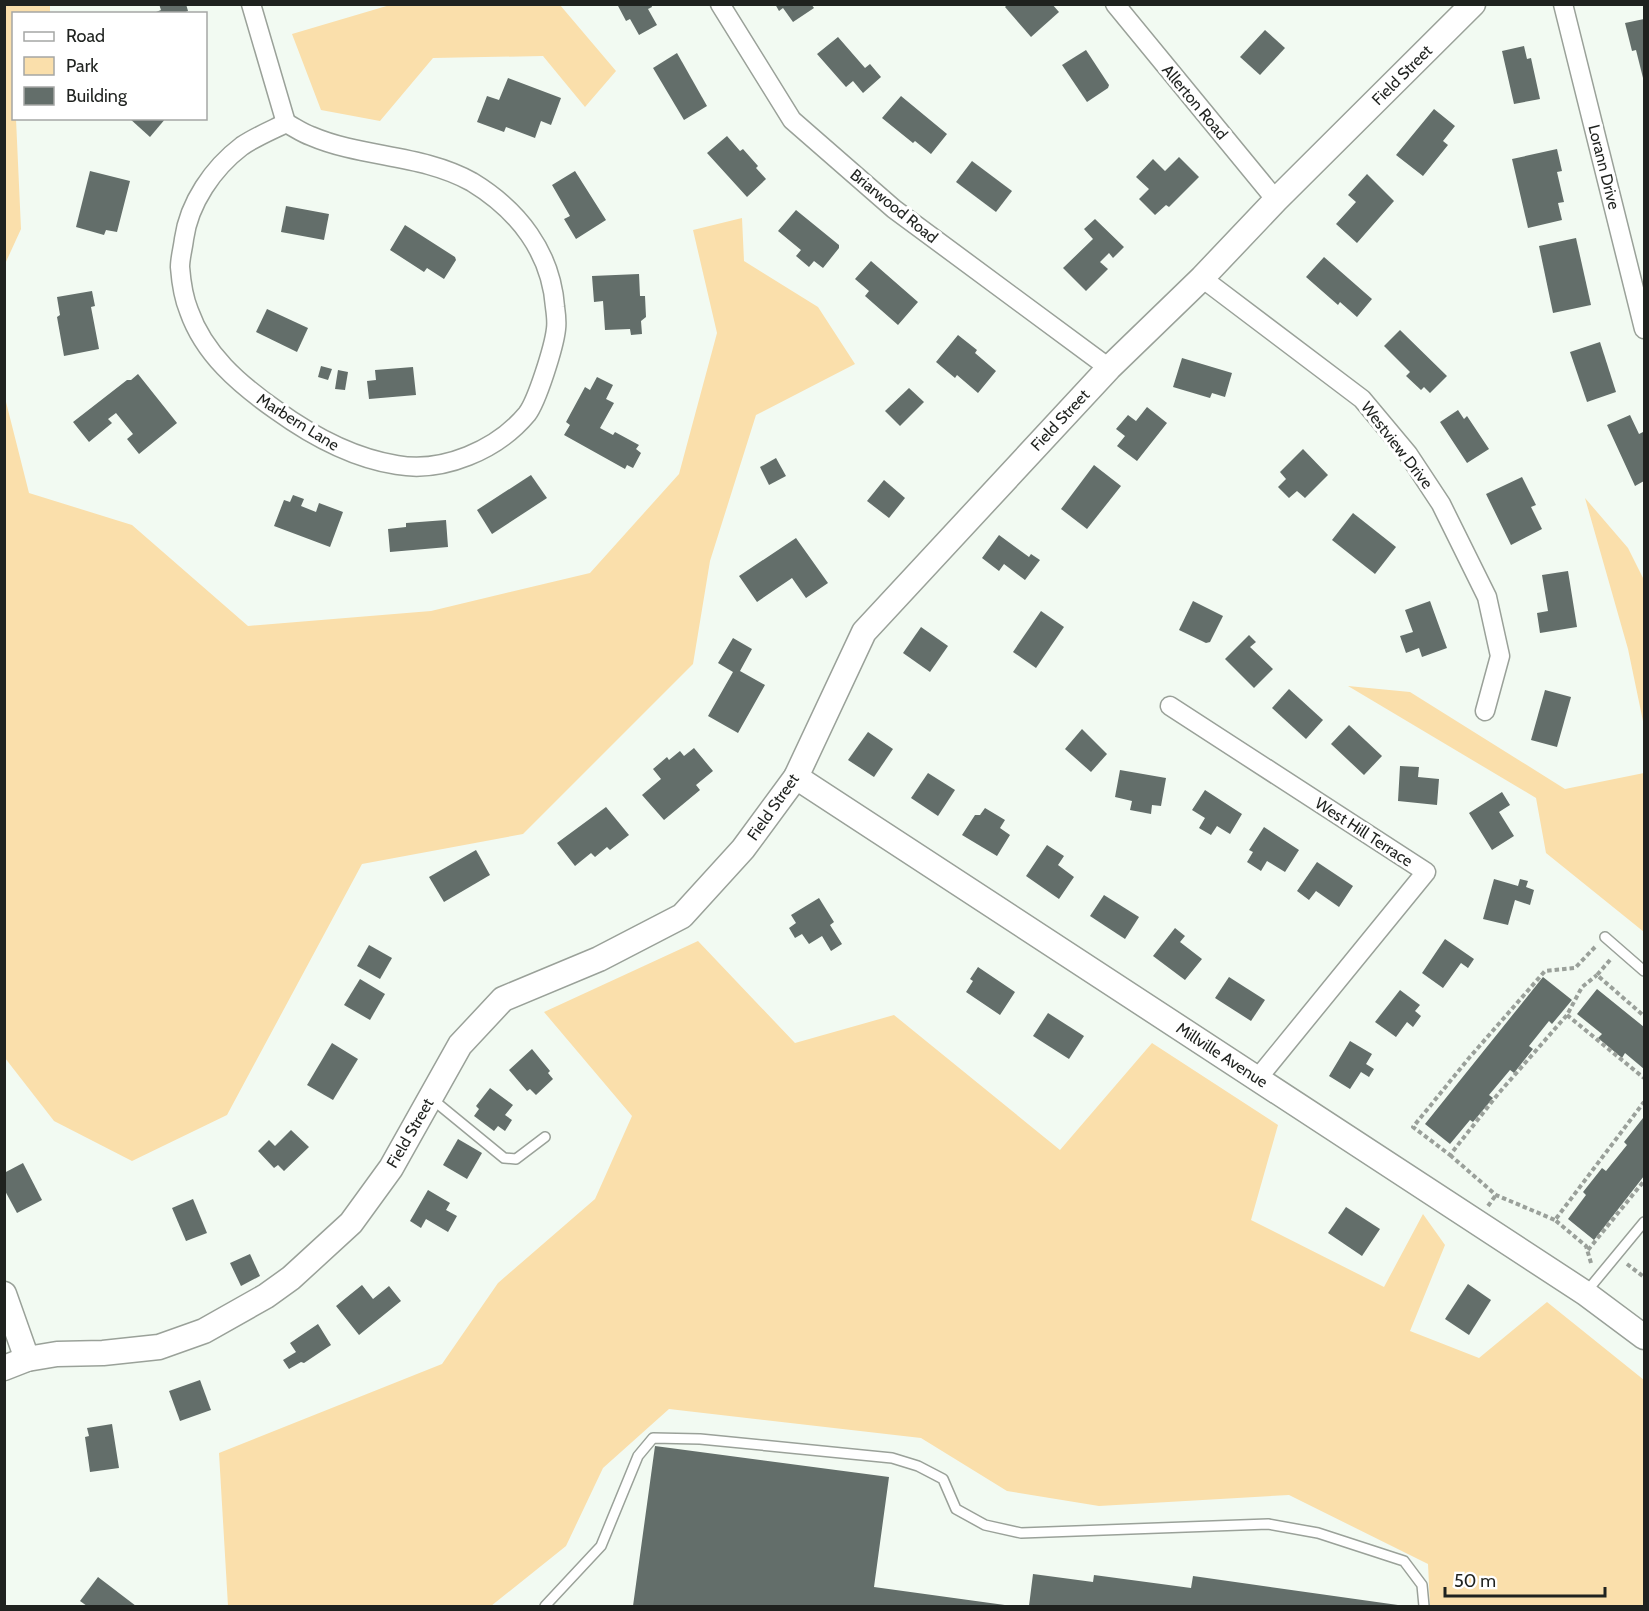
<svg xmlns="http://www.w3.org/2000/svg" width="1649" height="1611" font-family="Cabin,sans-serif">
<rect width="100%" height="100%" fill="#f2faf2"/>
<!-- green -->
<g fill="#fadfab">
<path d="M5,4L50,5V13L14,14V118L16,119L21,229L5,264Z"/>
<path d="M390,5H560L616,71L585,107L543,56L433,58L380,121L321,110L292,34Z"/>
<path d="M742,218L744,261L818,307L855,364L756,415L710,561L693,664L523,834L362,864L227,1115L132,1161L54,1121L5,1058V398L29,493L132,525L248,626L431,611L590,573L679,474L717,333L693,230Z"/>
<path d="M1585,498L1628,548L1644,580V726L1628,649Z"/>
<path d="M1348,686L1410,692L1565,789L1644,773V932L1546,853L1536,798Z"/>
<path d="M698,941L795,1043L894,1015L1060,1150L1152,1043L1278,1125L1251,1220L1384,1287L1423,1214L1445,1245L1410,1331L1479,1358L1547,1302L1644,1380V1606H1430L1428,1564L1289,1495L1099,1506L1007,1491L921,1438L669,1409L603,1468L566,1546L491,1606H228L219,1453L442,1364L498,1283L595,1199L632,1116L544,1012Z"/>
</g>
<!-- building -->
<g fill="#636e6a">
<path d="M159,4H186L188,11L181,14H151L161,10Z"/>
<path d="M617,4H651L652,7L648,9L657,25L639,35L630,19L626,21Z"/>
<path d="M775,4H811L814,8L793,22L783,8L779,11Z"/>
<path d="M1008,4H1052L1059,12L1031,37L1005,7Z"/>
<path d="M1644,19V82L1636,50L1632,51L1625,23Z"/>
<path d="M1265,30L1285,48L1260,75L1240,57Z"/>
<path d="M838,37L865,68L870,64L881,77L863,93L853,81L846,87L817,54Z"/>
<path d="M1524,46L1527,59L1531,58L1540,99L1514,104L1502,51Z"/>
<path d="M1086,50L1109,85L1108,88L1087,102L1062,65Z"/>
<path d="M677,53L707,106L684,120L653,68Z"/>
<path d="M508,78L561,98L551,125L541,121L535,138L506,127L504,132L477,122L487,96L499,100Z"/>
<path d="M901,96L947,134L931,154L915,141L913,143L882,118Z"/>
<path d="M1434,109L1455,126L1443,141L1448,145L1423,176L1396,155Z"/>
<path d="M129,118H166L150,137Z"/>
<path d="M727,136L740,151L743,149L758,166L756,168L766,179L747,197L707,153Z"/>
<path d="M1557,149L1562,171L1557,172L1564,202L1558,203L1562,220L1528,228L1512,159Z"/>
<path d="M1179,157L1199,177L1169,207L1166,205L1155,215L1139,199L1149,189L1136,177L1153,159L1165,171Z"/>
<path d="M972,161L1012,191L996,212L956,182Z"/>
<path d="M90,171L130,181L117,232L106,230L104,235L76,227Z"/>
<path d="M575,171L606,220L576,239L564,219L570,216L552,185Z"/>
<path d="M1367,174L1394,201L1357,243L1336,224L1356,202L1348,195Z"/>
<path d="M286,206L329,214L324,240L281,232Z"/>
<path d="M796,210L839,245V248L823,268L814,261L809,267L796,256L801,250L778,231Z"/>
<path d="M1095,219L1124,247L1113,258L1109,253L1100,262L1108,269L1086,291L1063,268L1093,239L1084,229Z"/>
<path d="M405,225L455,257L456,260L444,279L427,268L424,272L390,250Z"/>
<path d="M1576,238L1591,305L1553,313L1539,246Z"/>
<path d="M1324,257L1372,299L1357,317L1340,302L1338,305L1306,277Z"/>
<path d="M871,261L918,302L898,325L865,296L869,291L855,279Z"/>
<path d="M639,274L640,296H645L646,317L641,321L642,334L631,335L630,329L605,330L603,301L594,302L592,276Z"/>
<path d="M92,291L95,306L91,307L99,349L64,356L57,317L60,315L57,297Z"/>
<path d="M267,309L308,328L297,352L256,332Z"/>
<path d="M1400,330L1447,376L1430,393L1424,387L1421,390L1406,376L1410,372L1384,346Z"/>
<path d="M958,335L977,350L975,353L996,371L978,393L957,375L955,378L936,362Z"/>
<path d="M1600,342L1616,392L1587,402L1570,352Z"/>
<path d="M1182,358L1232,373L1225,397L1212,393L1210,398L1173,387Z"/>
<path d="M321,366L332,369L328,380L318,377Z"/>
<path d="M413,367L416,395L369,399L367,381L376,380L375,370Z"/>
<path d="M338,370L348,372L345,390L335,389Z"/>
<path d="M138,374L177,423L139,454L127,439L133,434L116,413L108,419L112,423L89,442L73,422L127,380H131Z"/>
<path d="M597,377L613,385L606,399L614,403L600,428L613,435L615,432L639,445L636,449L641,453L633,468L627,465L625,469L564,435L570,425L566,422L585,387L590,390Z"/>
<path d="M909,388L924,402L900,426L885,411Z"/>
<path d="M1147,407L1167,423L1137,461L1117,446L1125,436L1116,429L1128,415L1136,421Z"/>
<path d="M1458,410L1464,419L1467,416L1489,449L1467,463L1440,422Z"/>
<path d="M1630,415L1639,434L1643,432L1644,436V481L1635,486L1607,425Z"/>
<path d="M1303,449L1328,475L1305,498L1297,491L1289,498L1278,487L1286,479L1280,472Z"/>
<path d="M776,458L786,476L769,485L760,467Z"/>
<path d="M1094,465L1121,486L1087,529L1061,509Z"/>
<path d="M531,475L547,498L492,534L477,510Z"/>
<path d="M1522,477L1536,505L1531,507L1542,529L1511,545L1486,494Z"/>
<path d="M884,480L905,498L889,518L867,501Z"/>
<path d="M293,495L304,499L301,506L316,512L319,503L343,512L330,547L274,526L284,500L290,502Z"/>
<path d="M1353,513L1396,547L1375,574L1332,540Z"/>
<path d="M446,520L448,547L390,552L388,529L406,527V523Z"/>
<path d="M999,535L1029,557L1031,554L1040,560L1025,580L1004,564L999,571L982,558Z"/>
<path d="M796,538L828,583L806,598L792,578L757,602L739,576Z"/>
<path d="M1568,571L1577,627L1540,633L1537,613L1548,611L1542,575Z"/>
<path d="M1193,601L1223,616L1210,642L1206,643L1179,630Z"/>
<path d="M1430,601L1447,648L1422,657L1419,648L1406,653L1400,636L1413,632L1405,610Z"/>
<path d="M1041,611L1064,627L1036,668L1013,652Z"/>
<path d="M921,627L948,646L930,672L903,653Z"/>
<path d="M1249,635L1256,642L1250,647L1273,669L1254,688L1225,659Z"/>
<path d="M733,638L752,649L740,671L765,685L738,733L708,716L733,672L718,663Z"/>
<path d="M1289,689L1323,720L1306,739L1272,708Z"/>
<path d="M1545,690L1571,697L1557,747L1531,740Z"/>
<path d="M1349,725L1382,756L1364,775L1331,744Z"/>
<path d="M1082,729L1107,754L1091,772L1065,749Z"/>
<path d="M868,732L893,749L874,777L848,760Z"/>
<path d="M694,748L713,771L696,785L700,790L664,820L642,795L661,779L653,769L667,757L669,760L680,751L684,756Z"/>
<path d="M1400,766L1419,767L1418,777L1439,779L1437,805L1398,801Z"/>
<path d="M1120,770L1166,778L1161,806L1152,805L1151,814L1130,810L1132,801L1115,797Z"/>
<path d="M928,773L955,790L938,816L911,798Z"/>
<path d="M1205,790L1242,814L1230,834L1217,826L1211,835L1199,828L1205,818L1192,810Z"/>
<path d="M1502,792L1510,805L1499,812L1514,836L1492,850L1469,813Z"/>
<path d="M606,807L629,835L610,850L607,847L595,857L591,853L575,866L557,843Z"/>
<path d="M985,808L1005,820L1000,828L1010,835L997,856L962,835L975,815H980Z"/>
<path d="M1264,827L1299,850L1285,872L1267,861L1261,871L1247,862L1253,852L1249,850Z"/>
<path d="M1047,845L1064,856L1058,865L1074,877L1059,899L1026,876Z"/>
<path d="M476,850L490,875L444,902L429,877Z"/>
<path d="M1317,862L1353,886L1339,907L1316,891L1309,900L1297,891Z"/>
<path d="M1494,879L1518,886L1520,879L1528,881L1526,887L1534,890L1530,905L1515,900L1508,925L1483,919Z"/>
<path d="M1104,895L1139,917L1125,939L1090,916Z"/>
<path d="M819,898L834,922L830,925L842,944L831,951L822,936L809,944L802,934L795,938L789,928L796,923L791,915Z"/>
<path d="M1175,928L1185,936L1180,942L1202,959L1185,980L1153,956Z"/>
<path d="M1445,939L1474,959L1468,968L1461,963L1443,988L1422,973Z"/>
<path d="M369,945L392,958L380,979L357,966Z"/>
<path d="M978,967L1015,992L1000,1015L966,992L973,981L970,979Z"/>
<path d="M1229,977L1265,1000L1251,1021L1215,998Z"/>
<path d="M1543,977L1572,1000L1552,1024L1549,1021L1529,1046L1533,1049L1514,1073L1510,1070L1489,1095L1493,1098L1473,1122L1470,1120L1450,1144L1425,1124Z"/>
<path d="M360,979L385,994L370,1020L344,1005Z"/>
<path d="M1597,989L1644,1027V1069L1625,1053L1622,1058L1598,1038L1602,1034L1577,1014Z"/>
<path d="M1400,990L1420,1005L1415,1011L1421,1016L1413,1027L1407,1022L1396,1037L1375,1022Z"/>
<path d="M1048,1013L1084,1036L1069,1059L1033,1036Z"/>
<path d="M1350,1041L1372,1054L1366,1064L1374,1069L1369,1077L1361,1072L1350,1089L1329,1076Z"/>
<path d="M332,1043L358,1059L333,1100L307,1085Z"/>
<path d="M532,1049L550,1071L548,1073L553,1079L536,1095L530,1089L527,1091L509,1070Z"/>
<path d="M490,1088L513,1105L505,1115L512,1120L505,1131L498,1126L494,1131L474,1116L479,1109L476,1106Z"/>
<path d="M1643,1118L1644,1120V1176L1594,1240L1568,1219L1586,1195L1583,1192L1602,1168L1606,1171L1627,1145L1624,1142Z"/>
<path d="M291,1130L309,1147L284,1171L278,1165L274,1168L258,1151L269,1140L275,1146Z"/>
<path d="M458,1139L482,1153L467,1179L443,1165Z"/>
<path d="M23,1163L42,1200L17,1213L4,1189V1173Z"/>
<path d="M428,1190L450,1203L446,1210L457,1216L448,1232L426,1219L421,1228L410,1221Z"/>
<path d="M193,1199L207,1233L186,1241L172,1208Z"/>
<path d="M1346,1207L1380,1229L1362,1256L1328,1233Z"/>
<path d="M250,1254L260,1276L241,1286L230,1263Z"/>
<path d="M1468,1284L1491,1300L1469,1335L1445,1319Z"/>
<path d="M362,1285L373,1299L389,1286L401,1301L359,1335L336,1306Z"/>
<path d="M318,1324L331,1345L304,1363L301,1362L289,1369L283,1360L296,1352L290,1343Z"/>
<path d="M200,1380L211,1410L180,1421L169,1391Z"/>
<path d="M112,1424L119,1468L90,1472L85,1437L89,1436L87,1428Z"/>
<path d="M655,1446L889,1477L874,1587L1012,1606H633Z"/>
<path d="M1033,1574L1093,1582L1094,1575L1191,1588L1193,1576L1405,1606H1029Z"/>
<path d="M98,1577L136,1606H87L80,1601Z"/>
</g>
<g fill="none" stroke-linecap="round" stroke-linejoin="round">
<!-- lane casing -->
<g stroke="#9aa199" stroke-width="12">
<g id="lane">
<path d="M1605,937L1644,971"/>
<path d="M432,1099L504,1158L516,1159L545,1137"/>
<path d="M1587,1291L1644,1222"/>
<path d="M545,1606L601,1546L638,1456L653,1438L700,1439L892,1458L918,1466L943,1479L956,1509L985,1525L1021,1533L1268,1524L1318,1533L1404,1561L1422,1585L1424,1606"/>
</g>
</g>
<!-- street casing -->
<g stroke="#9aa199" stroke-width="21">
<g id="street">
<path d="M251,4L286,123"/>
<path d="M720,4L792,120L894,209L1109,368"/>
<path d="M1115,4L1276,200"/>
<path d="M1563,4L1644,329"/>
<path d="M286,123C294,127 302,133 311,136C362,158 422,154 472,182C518,210 551,252 555,307C556,314 557,322 556,329C554,347 537,401 527,414C497,450 443,473 397,465C352,458 312,436 276,410C239,384 204,354 189,311C184,299 181,280 180,267C180,258 183,248 184,239C189,203 213,168 242,146C255,137 272,130 286,123Z"/>
<path d="M1202,278L1362,399L1408,454L1441,504L1487,597L1500,656L1485,711"/>
<path d="M1170,706L1426,872L1258,1078"/>
</g>
</g>
<!-- secondary casing -->
<g stroke="#9aa199" stroke-width="27">
<g id="secondary">
<path d="M796,777L1585,1293L1644,1337"/>
<path d="M4,1294L27,1359"/>
<path d="M4,1368L27,1359L57,1354L103,1353L159,1347L204,1331L266,1296L291,1278L351,1223L391,1168L460,1045L503,999L599,959L682,916L743,849L796,777L864,632L1109,368L1202,278L1276,200L1473,4"/>
</g>
</g>
<!-- path -->
<g stroke="#9aa09a" stroke-width="4" stroke-dasharray="4.5 3" stroke-linecap="butt">
<path d="M1595,947L1575,968L1545,971L1469,1058L1413,1127L1450,1155L1498,1094L1567,1015L1582,987L1597,975"/>
<path d="M1610,960L1597,975L1644,1016"/>
<path d="M1567,1015L1644,1078"/>
<path d="M1450,1155L1496,1195L1555,1220"/>
<path d="M1488,1206L1496,1195"/>
<path d="M1588,1250L1644,1181"/>
<path d="M1591,1263L1586,1246L1555,1220L1644,1102"/>
<path d="M1627,1264L1644,1277"/>
</g>
<!-- lane -->
<use href="#lane" stroke="#fff" stroke-width="9"/>
<!-- street -->
<use href="#street" stroke="#fff" stroke-width="18"/>
<!-- secondary -->
<use href="#secondary" stroke="#fff" stroke-width="24"/>
</g>
<g text-anchor="middle" dominant-baseline="central" stroke-width="6" stroke-linejoin="round" paint-order="stroke">
<!-- street labels -->
<g font-size="16" fill="#1f221f" stroke="#fff">
<text transform="translate(1402 75) rotate(-45)">Field Street</text>
<text transform="translate(1195 102) rotate(50)">Allerton Road</text>
<text transform="translate(1604 167) rotate(76)">Lorann Drive</text>
<text transform="translate(894 206) rotate(39)">Briarwood Road</text>
<text transform="translate(1060 420) rotate(-47)">Field Street</text>
<text transform="translate(298 422) rotate(32)">Marbern Lane</text>
<text transform="translate(1397 445) rotate(52)">Westview Drive</text>
<text transform="translate(773 807) rotate(-55)">Field Street</text>
<text transform="translate(1364 832) rotate(33)">West Hill Terrace</text>
<text transform="translate(1222 1055) rotate(33)">Millville Avenue</text>
<text transform="translate(410 1133) rotate(-60)">Field Street</text>
</g>
</g>
<!-- border -->
<rect width="1649" height="1611" fill="none" stroke="#1f221f" stroke-width="12"/>
<!-- legend -->
<rect x="12" y="12" width="195" height="108" fill="#ffffff" stroke="#a5a7a5" stroke-width="1.5"/>
<rect x="24" y="32" width="30" height="9" fill="#ffffff" stroke="#a5a7a5" stroke-width="1.5"/>
<text x="66" y="42" font-size="18" fill="#1f221f">Road</text>
<rect x="24" y="57" width="30" height="18" fill="#fadfab" stroke="#a5a7a5" stroke-width="1.5"/>
<text x="66" y="72" font-size="18" fill="#1f221f">Park</text>
<rect x="24" y="87" width="30" height="18" fill="#636e6a" stroke="#a5a7a5" stroke-width="1.5"/>
<text x="66" y="102" font-size="18" fill="#1f221f">Building</text>
<!-- scale -->
<path d="M1445 1587v9h160v-9" fill="none" stroke="#1f221f" stroke-width="3"/>
<text x="1454" y="1587" font-size="18" fill="#1f221f" stroke="#ffffff" stroke-width="4.5" paint-order="stroke">50 m</text>
</svg>
